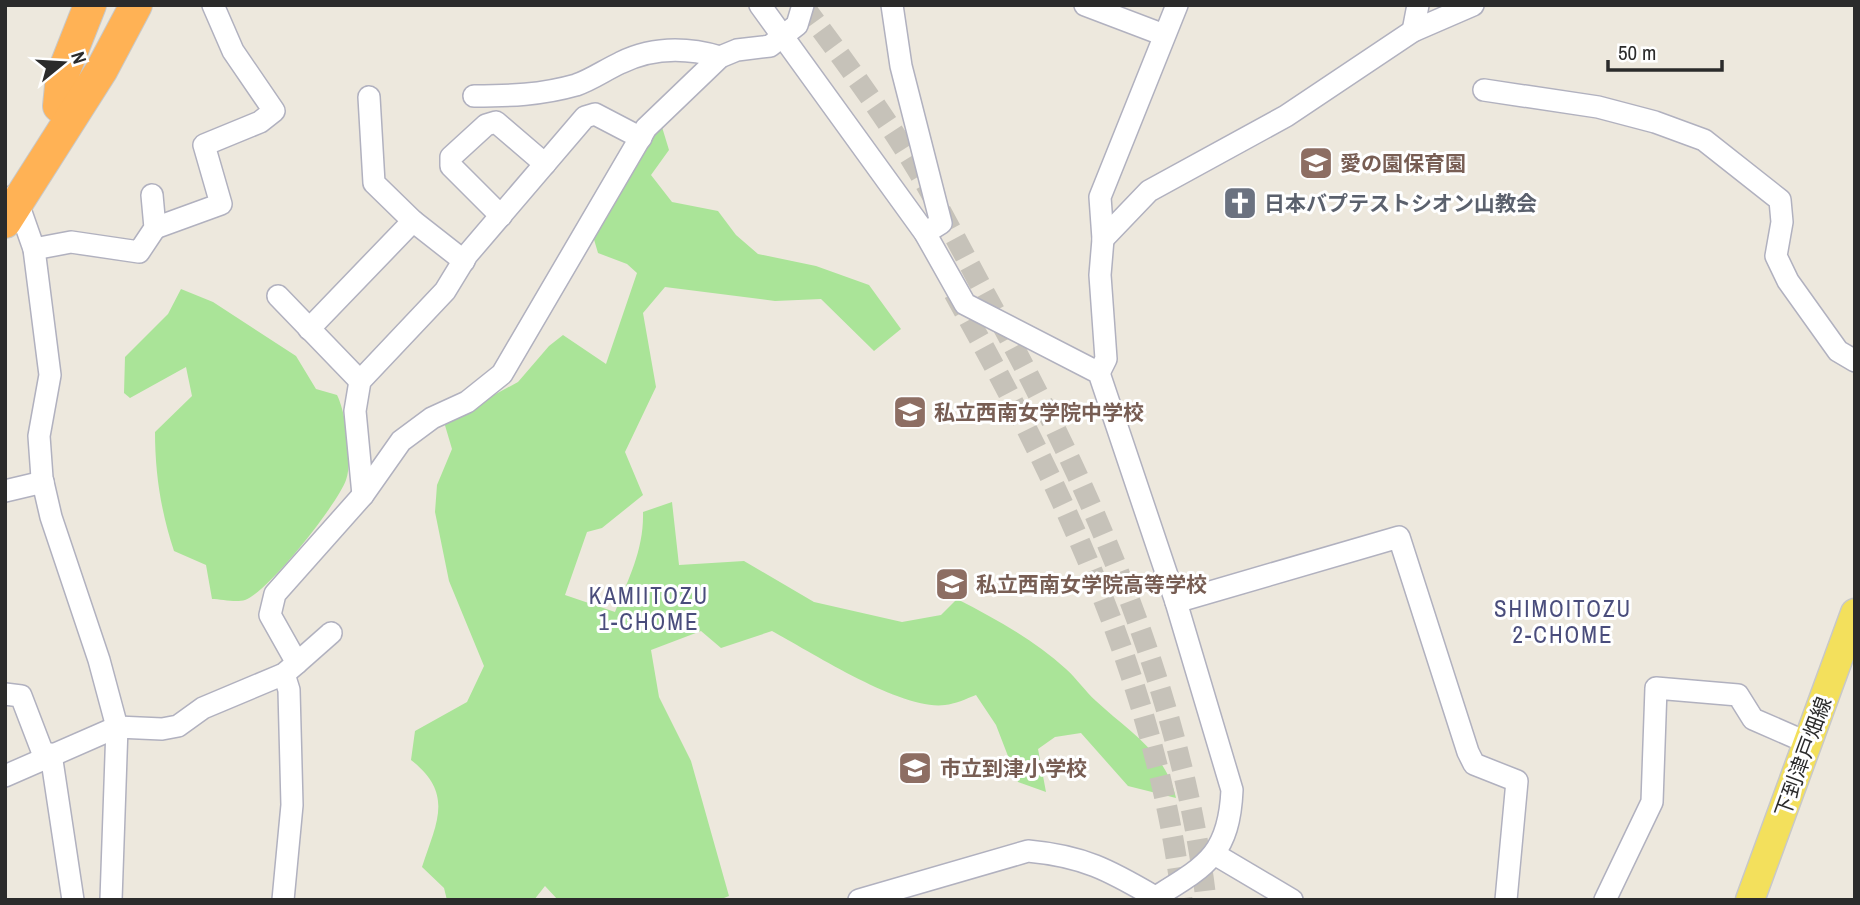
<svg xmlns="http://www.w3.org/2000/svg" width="1860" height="905" font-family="'Archivo Narrow','Noto Sans JP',sans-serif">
<rect width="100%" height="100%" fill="#ede8dd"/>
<!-- green -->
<g fill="#aae498">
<path d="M662,127L669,150L651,175L672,202L718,211L736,235L758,254L816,266L869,285L901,329L874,351L821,299L775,301L665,287L643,313L656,387L625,452L643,495L602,528L587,532L565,595L615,612C629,578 644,549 643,512L672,502L679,565L744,561L814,602L902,622L941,615L957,599C996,619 1034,640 1066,669C1077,679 1085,691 1096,701C1128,731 1166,752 1176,798L1128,786L1081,733L1055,737L1038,749L1046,792L1018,782L996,725L976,695C966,699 955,704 945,705C902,711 811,652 772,631L721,648L701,631L651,650L659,697L691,761L729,896L719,900H558L545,886L534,900H447L444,888L422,867C436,823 455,794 411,760L415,731L467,702L484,666L449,581L435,512L437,485L452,449L444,422L518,382L549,346L563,335L606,364L637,273L627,264L598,253L593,236L645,142Z"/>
<path d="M181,289L213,302L296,356L316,389L337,395C346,413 353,461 346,480C337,505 268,592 245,600C236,603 221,599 212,599L206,565L174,551C161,512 155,473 155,432L192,396L186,367L130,398L124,393L125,357L168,314Z"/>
</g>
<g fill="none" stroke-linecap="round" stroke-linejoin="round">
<!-- minor-tunnel -->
<g stroke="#c6c2b9" stroke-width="21" stroke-dasharray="21 10" stroke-linecap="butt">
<path d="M803,5C843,59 883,113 918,171C943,213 965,257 989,301C1089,483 1182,692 1206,900"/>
<path d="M954,293C1059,480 1157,684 1182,900"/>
</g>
<!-- minor casing -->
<g stroke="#b1b1bf" stroke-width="24">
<g id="minor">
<path d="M760,5L925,233L965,304L1099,373L1176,602L1232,790C1229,857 1204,867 1151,900"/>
<path d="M892,5L901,66L941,223L925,233"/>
<path d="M1085,5L1164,35"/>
<path d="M1413,31L1418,5"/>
<path d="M1484,90L1598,107L1655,122L1704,140L1780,200L1782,222L1776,256L1788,281L1838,351L1855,361"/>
<path d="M474,96C509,96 541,95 576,85C591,80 605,70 620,63C652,47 686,47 720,57"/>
<path d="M369,97L374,183L413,221L464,261"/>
<path d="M15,195L34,249L50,375L39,436L42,478L51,517L99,660L117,727L111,900"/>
<path d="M501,216L451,166V157L486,125L496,122L545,164"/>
<path d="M155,228L221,204L204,145L260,122L274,111L233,51L213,5"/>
<path d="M1103,239L1149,191L1286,116L1413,31L1473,5"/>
<path d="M34,249L71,242L139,252L155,228L152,195"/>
<path d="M278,296L360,381"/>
<path d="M309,329L413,221"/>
<path d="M1099,373L1106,359L1100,275L1103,239L1100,197L1177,5"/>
<path d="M5,491L43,482"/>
<path d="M363,495L355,411L360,381L445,291L467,255L585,117L595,114L641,138"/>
<path d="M1176,602L1399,537L1468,752L1474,764L1517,781L1506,900"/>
<path d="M297,663L331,633"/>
<path d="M5,694L21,696L44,756"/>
<path d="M51,754L73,900"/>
<path d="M5,776L117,727L162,729L178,726L203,708L284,674L297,663L270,615L275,594L363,495L401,441L432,418L467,402L502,374L646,128L720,57L737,50L770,46L784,35L797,25L803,5"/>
<path d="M1216,855L1292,900"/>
<path d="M283,900L292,805L289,690L284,674"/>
<path d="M859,900L1028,851C1083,856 1109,870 1155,897"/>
<path d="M1605,900L1652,802L1656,688L1738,695L1753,719L1808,743"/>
</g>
</g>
<!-- major casing -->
<g stroke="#c8c8c8" stroke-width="31">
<path id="major" d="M1750,900L1855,613"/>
</g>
<!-- highway casing -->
<g stroke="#c8c8c8" stroke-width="34">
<g id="highway">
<path d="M59,106L62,76L90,5"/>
<path d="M5,222L101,71L136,5"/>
</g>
</g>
<!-- minor -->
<use href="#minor" stroke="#fff" stroke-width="21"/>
<!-- major -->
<use href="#major" stroke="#f3e05c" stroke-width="28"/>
<!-- highway -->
<use href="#highway" stroke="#ffb255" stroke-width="32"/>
</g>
<!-- icons -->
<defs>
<g id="school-square" transform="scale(1.75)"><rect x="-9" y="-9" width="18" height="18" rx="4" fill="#8d6e63" stroke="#fff"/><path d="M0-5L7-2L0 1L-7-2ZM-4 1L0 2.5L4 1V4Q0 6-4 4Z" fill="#fff"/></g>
<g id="church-square" transform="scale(1.75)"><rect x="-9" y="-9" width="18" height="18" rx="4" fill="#6b7280" stroke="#fff"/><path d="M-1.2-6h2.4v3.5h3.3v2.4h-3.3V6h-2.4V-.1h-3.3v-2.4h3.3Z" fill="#fff"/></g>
</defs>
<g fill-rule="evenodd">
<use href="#school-square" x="1316" y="163"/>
<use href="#church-square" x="1240" y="203"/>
<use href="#school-square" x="910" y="412"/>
<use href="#school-square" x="952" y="584"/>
<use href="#school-square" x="915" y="768"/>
</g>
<g text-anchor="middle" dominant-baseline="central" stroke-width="6" stroke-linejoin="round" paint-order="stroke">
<!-- education labels -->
<g font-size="21" font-weight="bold" fill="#785e54" stroke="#fff" text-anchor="start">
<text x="1340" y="163">愛の園保育園</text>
<text x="934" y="412">私立西南女学院中学校</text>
<text x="976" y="584">私立西南女学院高等学校</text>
<text x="940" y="768">市立到津小学校</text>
</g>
<!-- worship labels -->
<g font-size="21" font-weight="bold" fill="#5b616d" stroke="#fff" text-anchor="start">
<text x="1264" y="203">日本バプテストシオン山教会</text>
</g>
<!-- street labels -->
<g font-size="21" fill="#2b2b2b" stroke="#fff">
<text transform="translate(1803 757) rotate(-70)">下到津戸畑線</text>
</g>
<!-- neighbourhood labels -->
<g font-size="23" letter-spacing="2" fill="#4a4d7c" stroke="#fff">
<text x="649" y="595">KAMIITOZU<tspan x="649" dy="26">1-CHOME</tspan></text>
<text x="1563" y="608">SHIMOITOZU<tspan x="1563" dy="26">2-CHOME</tspan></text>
</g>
</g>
<!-- border -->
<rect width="1860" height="905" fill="none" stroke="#2b2b2b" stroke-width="14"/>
<!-- north arrow -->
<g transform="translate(63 63) rotate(72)" stroke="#ffffff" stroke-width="5" paint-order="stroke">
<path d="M0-5L12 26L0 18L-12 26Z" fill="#2b2b2b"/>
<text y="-10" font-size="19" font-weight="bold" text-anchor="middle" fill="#2b2b2b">N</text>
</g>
<!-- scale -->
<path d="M1608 60v10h114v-10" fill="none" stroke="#2b2b2b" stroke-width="3.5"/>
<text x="1618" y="60" font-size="21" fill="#2b2b2b" stroke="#ffffff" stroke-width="5" paint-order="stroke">50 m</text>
</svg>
